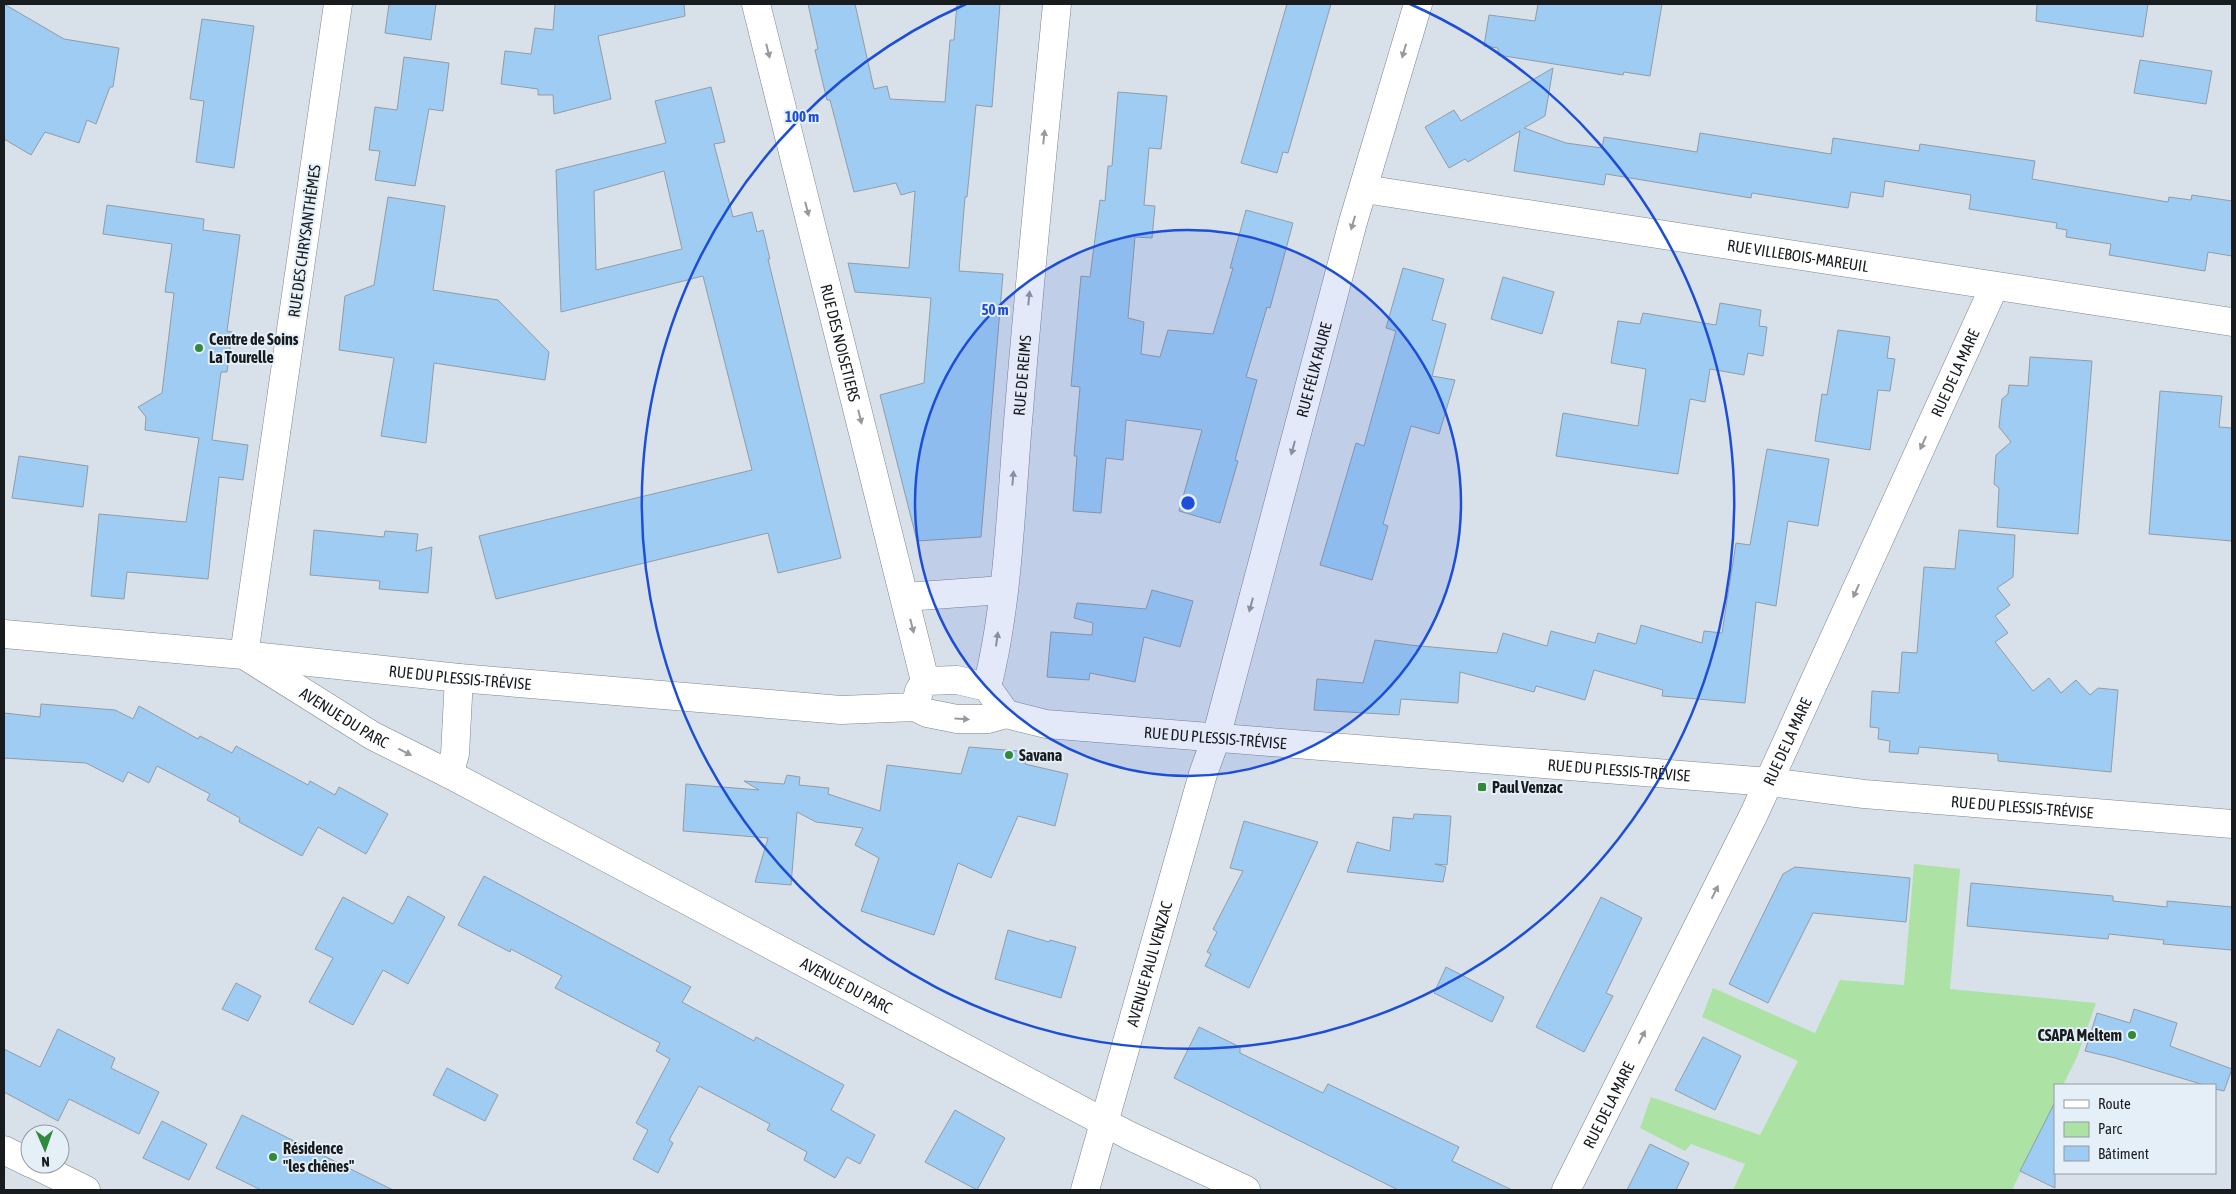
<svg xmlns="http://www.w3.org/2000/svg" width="2236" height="1194" font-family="'Asap Condensed',sans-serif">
<rect width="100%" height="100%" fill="#d8e1ea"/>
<!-- green -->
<path fill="#ade2a5" d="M1914,864L1960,869L1950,989L2096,1003L2077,1057L2063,1085H2055V1102L2012,1190H1733L1745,1164L1691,1144L1685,1151L1640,1128L1651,1097L1760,1135L1798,1061L1702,1017L1713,988L1815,1033L1840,980L1904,985Z"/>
<!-- building -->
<g fill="#9eccf3" stroke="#939ca5" fill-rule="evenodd">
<path d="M4,4L64,39L119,48L113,87H110L96,124L87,120L79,143L45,132L31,155L4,139Z"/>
<path d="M389,4H436L431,40L385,33Z"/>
<path d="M555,4H684L685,16L598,36L611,99L554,114L553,95H538V89L501,84L505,51L531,54L535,28L553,30Z"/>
<path d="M808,4H855L874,89L887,86L890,99L945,102L950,40H954L957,4H1000L992,107L976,105L967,197H965L959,271L1003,274L981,537L917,541L880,395L924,383L931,298L855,292L848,263L909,268L915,191L901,195L896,183L854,192L830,100H827L815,50L818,49Z"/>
<path d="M1287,4H1331L1288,153L1283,152L1277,173L1241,163Z"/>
<path d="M1538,4H1662L1650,76L1624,72L1623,75L1498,55V48L1484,46L1489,15L1535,21Z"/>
<path d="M2037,4H2148L2143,37L2036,21Z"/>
<path d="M202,19L254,26L234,168L196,162L204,101L190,99Z"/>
<path d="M404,57L449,63L443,111L429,109L415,186L375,180L380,151L369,150L375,107L397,110Z"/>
<path d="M2140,60L2212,71L2206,104L2134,93Z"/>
<path d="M1553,68L1545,116L1524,128L1566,143L1602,148L1604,137L1697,152L1700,133L1831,154L1833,138L1919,151L1920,144L2035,161L2032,179L2168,202L2169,197L2191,200L2192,195L2232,201V256L2208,252L2205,271L2109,255L2111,244L2066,237L2067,230L2056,228L2057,223L1969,209L1971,195L1885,181L1883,197L1851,192L1848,208L1752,193L1751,198L1606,174L1604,185L1514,171L1520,131L1468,162L1465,159L1449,168L1425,127L1454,110L1461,121Z"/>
<path d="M711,87L725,142L714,144L733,217L752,212L757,232L763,230L770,259H768L841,558L778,573L768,533L496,599L479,536L752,470L703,276L561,312L556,170L666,143L655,101ZM664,171L682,249L596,270L594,191Z"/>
<path d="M1118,92L1167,96L1161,149L1149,148L1144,205L1155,206L1152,238L1135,237L1128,318L1144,322L1141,354L1160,357L1168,330L1213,334L1233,268H1230L1246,210L1293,223L1270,308L1267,307L1246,377L1257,380L1235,460L1238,461L1220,523L1179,511L1202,430L1126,420L1123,460L1106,458L1101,513L1073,511L1077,456H1074L1080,387L1071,386L1081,276L1090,277L1100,200L1105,201L1108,166H1112Z"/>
<path d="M388,197L445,206L433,290L498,300L549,352L545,380L434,363L426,443L381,436L394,358L339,350L345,296L374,285Z"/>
<path d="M107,205L204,219L203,230L240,235L227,331L232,332L227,372H221L212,440L248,445L243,480L219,477L208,579L127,572L124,599L91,596L99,514L186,522L199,438L145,430L146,417L138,407L162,393L174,293L165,292L172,244L103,234Z"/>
<path d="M1403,268L1444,279L1432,320L1446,324L1432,376L1455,380L1439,434L1411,426L1383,524L1388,526L1372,580L1320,565L1356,443L1364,446L1396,331L1386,328Z"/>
<path d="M1503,277L1554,292L1542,334L1491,319Z"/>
<path d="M1720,303L1761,310L1759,326L1767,327L1763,356L1748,353L1744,375L1710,369L1705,402L1690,399L1678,474L1556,456L1563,413L1638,426L1646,369L1611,363L1618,321L1640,324L1643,313L1716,325Z"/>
<path d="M1838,330L1890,337L1887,358L1895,359L1890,391L1878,390L1870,450L1815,441L1822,394L1827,395Z"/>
<path d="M2030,357L2092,361L2078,534L1997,527L1999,488L1994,484L1996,455L2011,442L1999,427L2002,399L2008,394L2009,385L2028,386Z"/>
<path d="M2160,391L2222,396L2219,427L2232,428V541L2149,534Z"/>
<path d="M1767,449L1829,459L1818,526L1788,521L1776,606L1756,602L1745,703L1662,696L1663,690L1594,670L1585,700L1536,686L1534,692L1460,672L1458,703L1401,699L1399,715L1314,710L1317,679L1363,683L1375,640L1410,645L1497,653L1503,633L1547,646L1551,631L1595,643L1598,633L1636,644L1641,625L1702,643L1704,631L1722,633L1736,543L1750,545Z"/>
<path d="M19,456L88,466L83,507L12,498Z"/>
<path d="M314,530L384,537L385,531L418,534L416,551L432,547L428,593L379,589L380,581L310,575Z"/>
<path d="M1959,530L2015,535L2013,577L1997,588L2010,605L1995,616L2008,633L1995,642L2033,691L2049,678L2061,693L2076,680L2090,695L2098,688L2118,690L2111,772L1998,761V754L1919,747L1918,754L1889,752L1890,741L1878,739L1879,728L1870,727L1872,691L1899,693L1902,652L1917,653L1924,567L1955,569Z"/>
<path d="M1152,590L1193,601L1180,647L1144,637L1135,682L1090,673L1089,680L1047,677L1051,632L1092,635L1093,623L1074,618L1077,603L1146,609Z"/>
<path d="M41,704L115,710L133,719L139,706L198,739L200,736L232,753L236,746L308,785L310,781L335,795L339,787L388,814L366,854L318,827L302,856L239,822L240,818L207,800L210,794L157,766L149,783L128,772L123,782L86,763L4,758V713L40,717Z"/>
<path d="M969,747L1030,752L1025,764L1068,774L1055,826L1018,816L991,878L958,863L934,935L861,911L879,858L855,845L863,828L816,822L797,812L791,885L755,882L768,838L683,831L686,784L759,790L744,781L784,784L787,775L800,777L799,785L829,788L828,794L880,811L887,765L961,774Z"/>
<path d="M1414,814L1451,816L1447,865L1435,864L1446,867L1443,882L1347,872L1357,842L1390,851L1393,817L1413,819Z"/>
<path d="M1244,821L1318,842L1249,988L1205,966L1211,954L1207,952L1217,932L1213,929L1243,871L1230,868Z"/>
<path d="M1795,867L1910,878L1906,922L1813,913L1768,1003L1729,984L1783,874Z"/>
<path d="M484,876L691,987L682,1002L754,1041L756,1037L844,1085L831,1110L875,1135L860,1164L847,1157L835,1178L804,1160L807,1152L767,1130L770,1124L699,1086L669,1140L673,1143L658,1173L633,1159L648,1130L636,1123L670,1059L656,1051L660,1043L555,988L562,976L511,949L510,952L458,925Z"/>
<path d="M1971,883L2113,896V901L2167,907V901L2232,907V950L2163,944L2164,940L2109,934L2108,939L1967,926Z"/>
<path d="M408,896L445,917L408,984L383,970L353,1025L309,1002L333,958L315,949L343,897L393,924Z"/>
<path d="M1601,897L1642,918L1606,993L1613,996L1584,1052L1536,1027Z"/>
<path d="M1008,930L1049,942L1050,940L1076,947L1061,998L995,979Z"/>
<path d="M1446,967L1504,997L1492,1022L1434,993Z"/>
<path d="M236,983L261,996L248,1021L222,1009Z"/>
<path d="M2134,1009L2177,1023L2170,1046L2232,1069L2224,1091L2215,1089V1085H2204L2115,1058L2085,1051L2097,1013L2130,1023Z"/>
<path d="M1199,1027L1240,1047V1053L1323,1093L1328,1084L1459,1147L1452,1161L1512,1190H1398L1174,1078Z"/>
<path d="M58,1029L115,1058L111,1068L159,1092L139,1134L69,1099L58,1121L4,1092V1049L40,1067Z"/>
<path d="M1703,1037L1741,1056L1715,1110L1675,1090Z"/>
<path d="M447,1068L498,1095L485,1121L433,1095Z"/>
<path d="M2055,1102V1188L2020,1171Z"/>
<path d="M955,1110L1005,1138L977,1190L925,1162Z"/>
<path d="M242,1115L304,1146L393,1190H261L216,1168Z"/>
<path d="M162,1121L207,1144L189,1180L143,1158Z"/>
<path d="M1650,1144L1689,1163L1676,1190H1627Z"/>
</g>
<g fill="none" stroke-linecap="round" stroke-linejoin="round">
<!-- minor casing -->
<g stroke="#7d868e" stroke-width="29">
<g id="minor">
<path id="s1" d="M338,4L244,655L373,736L449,774L455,754L459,678"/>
<path id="s2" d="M756,4L925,681"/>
<path id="s3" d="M1364,189L2232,322"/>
<path d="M905,597L1003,590"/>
<path id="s4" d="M987,687C1009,601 1011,499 1019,410C1030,274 1044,139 1057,4"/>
<path id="s5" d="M1216,738L1353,222L1418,4"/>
<path id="s6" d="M449,774L1130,1136L1246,1190"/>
<path d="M4,1150L30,1163"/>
<path d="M33,1164L86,1190"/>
<path id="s7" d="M1566,1190L1754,814L1994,287"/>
</g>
</g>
<!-- tertiary casing -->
<g stroke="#7d868e" stroke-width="29">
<g id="tertiary">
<path id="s8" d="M4,634L244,655L459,678L841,710L915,707L927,713L957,719H988L1006,714L987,687L957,680L925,681L919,691L915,707"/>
<path id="s9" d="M1006,714L1046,724L1769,782L1864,794L2232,824"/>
<path id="s10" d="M1085,1190L1203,774L1216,738"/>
</g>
</g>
<!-- minor -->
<use href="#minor" stroke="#fff" stroke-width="28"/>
<!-- tertiary -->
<use href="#tertiary" stroke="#fff" stroke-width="28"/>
</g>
<!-- one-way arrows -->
<defs><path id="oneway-solid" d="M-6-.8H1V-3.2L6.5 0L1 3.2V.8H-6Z" transform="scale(1.25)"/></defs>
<g fill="#97999a">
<use href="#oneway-solid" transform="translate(768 51) rotate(76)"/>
<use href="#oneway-solid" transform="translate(1404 51) rotate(106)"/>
<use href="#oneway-solid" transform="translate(1044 137) rotate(-84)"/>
<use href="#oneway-solid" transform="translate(807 209) rotate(76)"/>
<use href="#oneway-solid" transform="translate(1353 223) rotate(106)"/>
<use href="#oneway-solid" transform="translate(1029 298) rotate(-84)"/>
<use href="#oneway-solid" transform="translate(860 417) rotate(76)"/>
<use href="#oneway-solid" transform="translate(1923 443) rotate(114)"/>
<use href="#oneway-solid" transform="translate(1293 448) rotate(105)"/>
<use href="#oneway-solid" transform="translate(1013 478) rotate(-85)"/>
<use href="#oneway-solid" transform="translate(1856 591) rotate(114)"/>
<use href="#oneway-solid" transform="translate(1251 605) rotate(105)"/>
<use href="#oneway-solid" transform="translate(912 626) rotate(76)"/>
<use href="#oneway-solid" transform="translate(997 639) rotate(-82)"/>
<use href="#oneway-solid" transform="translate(962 719) rotate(3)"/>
<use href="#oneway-solid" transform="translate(405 752) rotate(27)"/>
<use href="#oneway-solid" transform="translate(1715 892) rotate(-63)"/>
<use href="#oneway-solid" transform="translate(1642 1037) rotate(-63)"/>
</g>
<!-- distance rings -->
<circle cx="1188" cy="503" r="273" fill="#1d4ed8" fill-opacity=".12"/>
<g fill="none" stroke="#1d4ed8" stroke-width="2.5">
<circle cx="1188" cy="503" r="273"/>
<path d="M1410 4A546 546 0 1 1 966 4"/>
</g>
<!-- markers -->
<g fill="#308a3b" stroke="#e5eff8" stroke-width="2">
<circle cx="199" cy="348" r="5"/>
<circle cx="1009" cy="755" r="5"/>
<rect x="1477" y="782" width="10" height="10" rx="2.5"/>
<circle cx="2132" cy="1035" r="5"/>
<circle cx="273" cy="1157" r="5"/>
</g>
<g text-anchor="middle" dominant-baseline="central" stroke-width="4" stroke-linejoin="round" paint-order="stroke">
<!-- street labels -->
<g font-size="16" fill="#181c1f" stroke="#e5eff8">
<text transform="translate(304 241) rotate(-82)">RUE DES CHRYSANTHÈMES</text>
<text stroke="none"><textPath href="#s3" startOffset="439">RUE VILLEBOIS-MAREUIL</textPath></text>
<text stroke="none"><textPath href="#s2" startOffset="349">RUE DES NOISETIERS</textPath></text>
<text stroke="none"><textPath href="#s5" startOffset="381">RUE FÉLIX FAURE</textPath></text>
<text stroke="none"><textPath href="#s7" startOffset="905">RUE DE LA MARE</textPath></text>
<text stroke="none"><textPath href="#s4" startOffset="314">RUE DE REIMS</textPath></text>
<text stroke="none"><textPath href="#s8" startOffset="458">RUE DU PLESSIS-TRÉVISE</textPath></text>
<text stroke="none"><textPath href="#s1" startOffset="776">AVENUE DU PARC</textPath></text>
<text stroke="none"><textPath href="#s9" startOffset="211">RUE DU PLESSIS-TRÉVISE</textPath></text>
<text stroke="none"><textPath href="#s7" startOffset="500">RUE DE LA MARE</textPath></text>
<text stroke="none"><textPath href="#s9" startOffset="616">RUE DU PLESSIS-TRÉVISE</textPath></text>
<text stroke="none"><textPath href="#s9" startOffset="1021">RUE DU PLESSIS-TRÉVISE</textPath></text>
<text stroke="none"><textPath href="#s10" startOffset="235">AVENUE PAUL VENZAC</textPath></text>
<text stroke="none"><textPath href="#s6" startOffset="450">AVENUE DU PARC</textPath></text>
<text stroke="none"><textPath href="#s7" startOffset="95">RUE DE LA MARE</textPath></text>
</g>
<!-- poi labels -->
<g font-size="16" font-weight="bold" fill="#181c1f" stroke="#e5eff8" text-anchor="start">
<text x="209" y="339">Centre de Soins<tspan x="209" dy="18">La Tourelle</tspan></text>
<text x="1019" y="755">Savana</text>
<text x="1492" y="787">Paul Venzac</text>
<text x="2122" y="1035" text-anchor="end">CSAPA Meltem</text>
<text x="283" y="1148">Résidence<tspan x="283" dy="18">"les chênes"</tspan></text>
</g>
</g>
<circle cx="1188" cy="503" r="8" fill="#1d4ed8" stroke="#e5eff8" stroke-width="2.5"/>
<g font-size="15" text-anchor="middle" font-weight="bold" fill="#1d4ed8" stroke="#e5eff8" stroke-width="4" stroke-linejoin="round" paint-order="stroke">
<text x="802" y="122">100 m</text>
<text x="995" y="315">50 m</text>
</g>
<!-- border -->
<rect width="2236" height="1194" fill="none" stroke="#181c1f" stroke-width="10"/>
<!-- legend -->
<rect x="2054" y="1084" width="162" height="90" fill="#e5eff8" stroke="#939ba1"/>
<rect x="2064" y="1100" width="25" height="8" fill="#ffffff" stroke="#939ba1"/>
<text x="2098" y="1109" font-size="15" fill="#181c1f">Route</text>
<rect x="2064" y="1122" width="25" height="15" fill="#ade2a5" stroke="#939ba1"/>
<text x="2098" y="1134" font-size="15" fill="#181c1f">Parc</text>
<rect x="2064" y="1146" width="25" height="15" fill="#9eccf3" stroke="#939ba1"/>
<text x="2098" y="1159" font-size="15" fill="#181c1f">Bâtiment</text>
<!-- north arrow -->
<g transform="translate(45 1149) rotate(178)"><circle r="24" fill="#e5eff8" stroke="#939ba1"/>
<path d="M0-4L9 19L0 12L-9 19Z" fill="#308a3b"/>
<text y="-8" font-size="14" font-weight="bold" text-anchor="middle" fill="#181c1f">N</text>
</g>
</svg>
